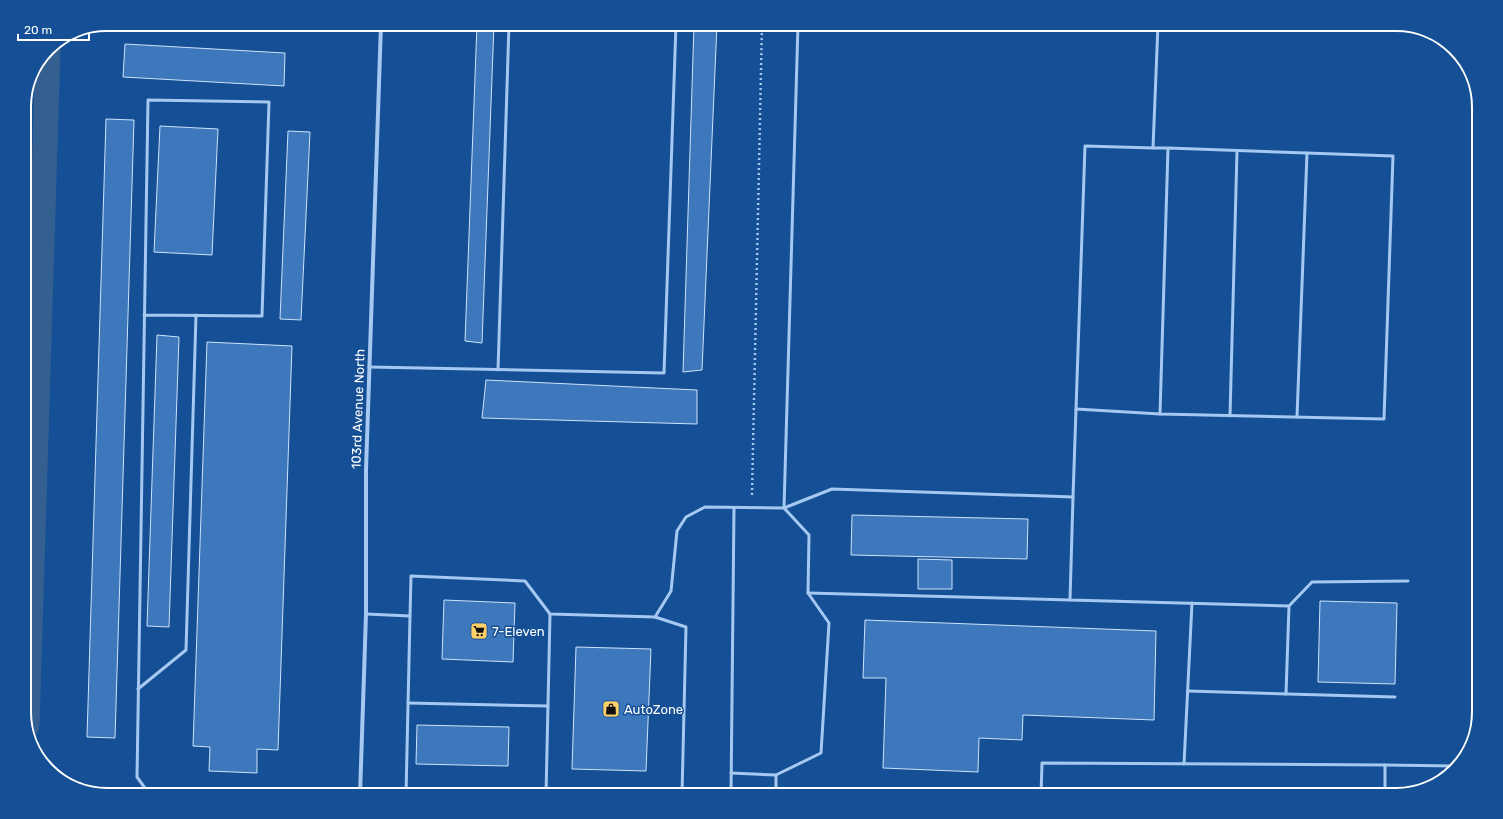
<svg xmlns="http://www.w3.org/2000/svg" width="1503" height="819" font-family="Rubik,sans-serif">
<rect width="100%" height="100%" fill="#154f95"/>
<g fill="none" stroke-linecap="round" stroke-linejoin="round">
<!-- canal -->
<path stroke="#345f91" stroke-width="25" d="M27,726L48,49"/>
</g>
<!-- building -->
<g fill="#3d78bc" stroke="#cce3fc">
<path d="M477,24H494L482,343L465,341Z"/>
<path d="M694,24H717L702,370L683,372Z"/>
<path d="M125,44L285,53L284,86L123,77Z"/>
<path d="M106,119L134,120L115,738L87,737Z"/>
<path d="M160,126L218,129L212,255L154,252Z"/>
<path d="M288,131L310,132L301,320L280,319Z"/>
<path d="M157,335L179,337L169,627L147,626Z"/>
<path d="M207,342L292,346L278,750L257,749V773L209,771L210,747L193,746Z"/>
<path d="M486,380L697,390V424L482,418Z"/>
<path d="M852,515L1028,519L1027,559L851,555Z"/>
<path d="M918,559L952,560V589H918Z"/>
<path d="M444,600L515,603L513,662L442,659Z"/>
<path d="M1320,601L1397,603L1395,684L1318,682Z"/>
<path d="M865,620L1156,631L1154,720L1023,715L1022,740L979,738L978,772L883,768L886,678H863Z"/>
<path d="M576,647L651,649L646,771L572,769Z"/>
<path d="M417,725L509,727L508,766L416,764Z"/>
</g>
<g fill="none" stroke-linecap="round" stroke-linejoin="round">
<!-- path -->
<path stroke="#a5c9f1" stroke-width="2.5" stroke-dasharray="2 3" stroke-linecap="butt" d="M752,495L762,24"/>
<!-- service -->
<g stroke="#a5c9f1" stroke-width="3">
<path d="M1158,24L1153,148H1168L1393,156L1384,419L1160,414L1168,148"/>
<path d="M144,315L262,316L269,102L148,100L137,777L150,795"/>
<path d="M369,367L664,373L676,24"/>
<path d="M498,370L509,24"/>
<path d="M1076,409L1160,414"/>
<path d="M1230,416L1237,151"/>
<path d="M1297,417L1307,153"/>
<path d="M1073,497L1070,600L1289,606L1312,582L1408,581"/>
<path d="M808,593L1070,600"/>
<path d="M366,614L410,616L411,576L525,581L550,614L655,617L671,591L677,531L686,517L705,507L784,508L798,24"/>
<path d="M655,617L686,627L682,795"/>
<path d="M138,689L186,650L196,315"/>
<path d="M1188,691L1395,697"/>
<path d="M1286,694L1289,606"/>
<path d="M408,703L548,706"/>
<path d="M1184,764L1192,603"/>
<path d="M1385,765L1455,766"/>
<path d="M731,773L776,775V795"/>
<path d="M776,775L821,753L829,623L808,593L809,535L784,508L832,489L1073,497L1085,146L1153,148"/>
<path d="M406,795L410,616"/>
<path d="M546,795L550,614"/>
<path d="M731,795L734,508"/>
<path d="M1041,795L1042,763L1385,765V795"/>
</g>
<!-- minor -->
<g stroke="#a5c9f1" stroke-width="4">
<path d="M1479,225V252"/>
<path d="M360,795L366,614V470L381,24"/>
</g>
</g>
<!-- icons -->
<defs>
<g id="supermarket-square" transform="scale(0.9)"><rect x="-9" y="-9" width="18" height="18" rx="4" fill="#ffd066" stroke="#154f95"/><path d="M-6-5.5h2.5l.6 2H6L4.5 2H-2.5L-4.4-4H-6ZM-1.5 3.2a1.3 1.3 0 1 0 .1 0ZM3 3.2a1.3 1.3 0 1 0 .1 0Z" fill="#111"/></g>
<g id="shop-square" transform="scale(0.9)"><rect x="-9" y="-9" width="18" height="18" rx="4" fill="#ffd066" stroke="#154f95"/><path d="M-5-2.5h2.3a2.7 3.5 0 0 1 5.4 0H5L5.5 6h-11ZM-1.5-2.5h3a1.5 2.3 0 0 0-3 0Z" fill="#111"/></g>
</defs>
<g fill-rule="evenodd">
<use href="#supermarket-square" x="479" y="631"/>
<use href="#shop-square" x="611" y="709"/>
</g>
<g text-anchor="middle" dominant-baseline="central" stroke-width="3" stroke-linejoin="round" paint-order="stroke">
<!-- street labels -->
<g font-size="13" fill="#fff" stroke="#154f95">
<text transform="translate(358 409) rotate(-88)">103rd Avenue North</text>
</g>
<!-- poi labels -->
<g font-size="13" fill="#fff" stroke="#154f95" text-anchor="start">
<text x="492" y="631">7-Eleven</text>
<text x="624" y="709">AutoZone</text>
</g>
</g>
<!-- crop -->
<path d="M0 0H1503V819H0ZM107 31H1396A76 76 0 0 1 1472 107V712A76 76 0 0 1 1396 788H107A76 76 0 0 1 31 712V107A76 76 0 0 1 107 31Z" fill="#154f95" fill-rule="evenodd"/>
<path fill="none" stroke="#fff" stroke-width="2" d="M107 31H1396A76 76 0 0 1 1472 107V712A76 76 0 0 1 1396 788H107A76 76 0 0 1 31 712V107A76 76 0 0 1 107 31Z"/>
<!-- scale -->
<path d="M18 34v6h71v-6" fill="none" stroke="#ffffff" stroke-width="2"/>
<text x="24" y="34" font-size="12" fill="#ffffff" stroke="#154f95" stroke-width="3" paint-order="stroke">20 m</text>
</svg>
